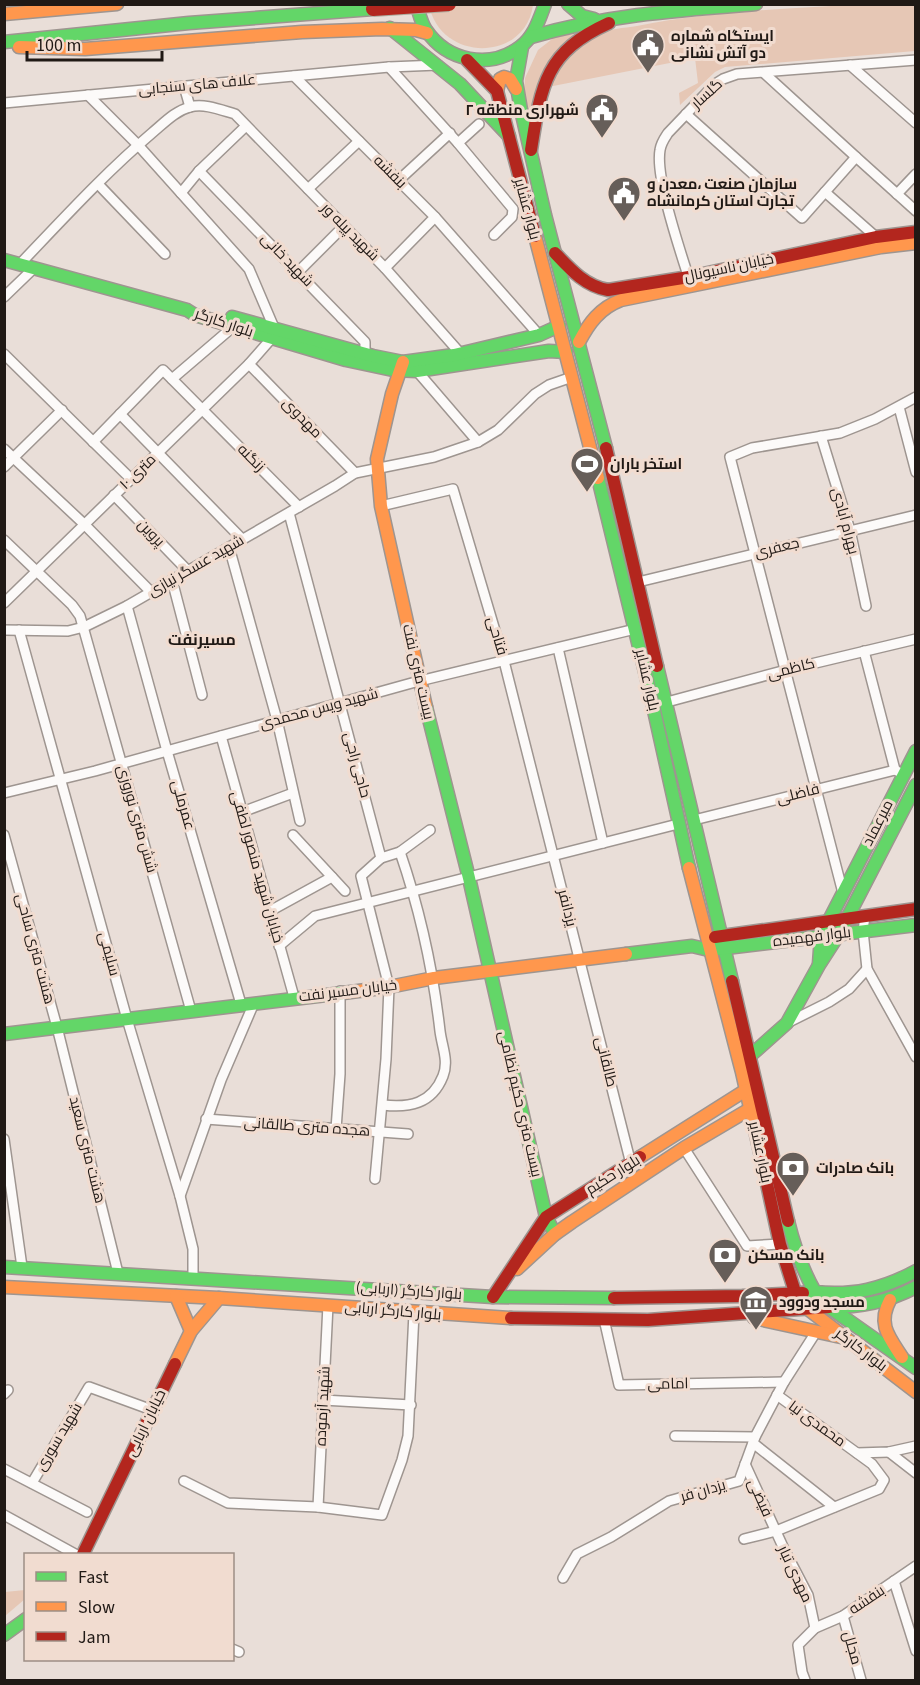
<svg xmlns="http://www.w3.org/2000/svg" width="920" height="1685" font-family="'Source Sans 3',Cairo,sans-serif">
<rect width="100%" height="100%" fill="#e9ded8"/>
<!-- green -->
<g fill="#e6c7b5">
<path d="M429,5H533C525,63 440,62 429,5Z"/>
<path d="M848,5H915V51L725,67L715,72L680,105L679,93L698,83L695,58L548,87C557,65 574,44 596,34C608,29 624,28 637,26C706,12 778,9 848,5Z"/>
<path d="M577,34L545,67L541,77L530,120L524,95L525,78L538,50L556,36Z"/>
<path d="M25,1590V1599L5,1616V1592Z"/>
</g>
<g fill="none" stroke-linecap="round" stroke-linejoin="round">
<!-- street casing -->
<g stroke="#9e9590" stroke-width="12">
<g id="street">
<path d="M850,65L916,123"/>
<path d="M389,67L458,143L513,209L512,217L494,235"/>
<path d="M764,73L856,157"/>
<path d="M294,76L435,217L385,268"/>
<path d="M184,86L190,107"/>
<path d="M88,95L138,145L249,269L275,330"/>
<path d="M4,103L389,67L438,65"/>
<path d="M686,114L802,218L825,192"/>
<path d="M458,143L479,124"/>
<path d="M199,171L365,342V354"/>
<path d="M399,180L450,133"/>
<path d="M98,184L165,254"/>
<path d="M308,189L359,141"/>
<path d="M181,193L199,171L246,126"/>
<path d="M897,194L916,174"/>
<path d="M435,217L539,335"/>
<path d="M876,237L825,192L856,157L916,211"/>
<path d="M20,264C63,219 105,173 152,133C164,123 175,111 190,107C204,103 221,110 235,114L385,268L460,353"/>
<path d="M298,272L344,226"/>
<path d="M690,282C681,253 655,178 660,150C661,143 664,139 668,133L715,84L723,79L737,74L916,60"/>
<path d="M4,297L34,268"/>
<path d="M4,354L131,479"/>
<path d="M249,364L355,473"/>
<path d="M417,371L478,442"/>
<path d="M172,379L234,326"/>
<path d="M899,407L916,472"/>
<path d="M120,414L242,539"/>
<path d="M821,436L850,530L866,606"/>
<path d="M93,442L163,370L299,507"/>
<path d="M4,449L84,524L151,592"/>
<path d="M4,467L62,410"/>
<path d="M114,495L188,571"/>
<path d="M381,506L453,489L504,661L631,1164"/>
<path d="M289,513L381,858L400,852L430,830"/>
<path d="M4,540L72,605L80,616L191,1011"/>
<path d="M229,547L277,720L300,821"/>
<path d="M172,580L202,695"/>
<path d="M638,582L916,515"/>
<path d="M4,603L249,364L271,339"/>
<path d="M127,606L167,751L241,1004"/>
<path d="M4,630L68,631L84,627L127,606L335,486L355,473L434,457L478,442L498,430L535,394L549,385L572,377"/>
<path d="M19,630L127,1019L180,1196L193,1249V1278"/>
<path d="M558,648L603,843"/>
<path d="M864,651L895,770"/>
<path d="M667,702L786,670L916,639"/>
<path d="M221,736L294,997"/>
<path d="M4,793L95,771L419,681L635,629"/>
<path d="M242,812L293,793"/>
<path d="M694,820L895,770L903,774"/>
<path d="M4,835L57,1027L118,1273"/>
<path d="M293,835L332,877"/>
<path d="M843,893L730,457L752,448L840,433L875,419L916,397"/>
<path d="M270,911L332,877L345,891"/>
<path d="M865,916L863,931L867,969L916,1057"/>
<path d="M279,946L315,916L678,824"/>
<path d="M787,1023L829,1002L849,989L867,969"/>
<path d="M383,1105C409,1108 432,1104 443,1076C449,1061 442,1047 440,1031C433,970 420,910 400,852"/>
<path d="M206,1119L408,1134"/>
<path d="M336,1129L340,1074V991"/>
<path d="M4,1139L22,1267"/>
<path d="M684,1148L747,1246L780,1244"/>
<path d="M375,1179L386,1059L389,987L361,876L381,858"/>
<path d="M180,1196L221,1080L254,1003"/>
<path d="M604,1319L619,1385L784,1382"/>
<path d="M4,1394L8,1390"/>
<path d="M323,1400L411,1405"/>
<path d="M675,1436L755,1437"/>
<path d="M753,1443L834,1507"/>
<path d="M889,1452L916,1473"/>
<path d="M857,1453L889,1452L916,1446"/>
<path d="M745,1464L784,1549L808,1595L815,1628L798,1645L802,1672L805,1680"/>
<path d="M4,1469L87,1512"/>
<path d="M184,1481L228,1503L318,1507L382,1515L402,1460L408,1436L414,1313"/>
<path d="M32,1483L89,1387L152,1410"/>
<path d="M318,1507L328,1305"/>
<path d="M4,1515L75,1554"/>
<path d="M744,1539L776,1531L879,1489L884,1480L872,1464L777,1395"/>
<path d="M563,1578L577,1554L611,1537L669,1501L739,1481L755,1437L784,1382L816,1332"/>
<path d="M894,1581L916,1651"/>
<path d="M843,1616L861,1680"/>
<path d="M815,1628L843,1616L916,1566"/>
<path d="M232,1649L239,1652"/>
</g>
</g>
<!-- fast casing -->
<g stroke="#9e9590" stroke-width="15">
<g id="fast">
<path d="M416,4C419,12 421,23 426,30C447,61 489,70 520,47C534,37 539,20 545,4"/>
<path d="M568,4L582,16L594,19"/>
<path d="M390,28L460,84L509,136"/>
<path d="M531,37C605,15 680,10 756,4"/>
<path d="M4,42L189,23L373,9"/>
<path d="M522,47L516,81L521,110L545,215L606,448"/>
<path d="M4,260L187,310L195,315L346,360L393,370L417,371L549,351L566,352"/>
<path d="M232,317L373,356L403,362L454,355L539,335L559,326"/>
<path d="M598,478L649,688L689,868"/>
<path d="M657,666L732,981"/>
<path d="M426,707L469,878L546,1217L555,1234"/>
<path d="M626,954L692,946L709,950L916,925"/>
<path d="M819,964L821,936L916,751"/>
<path d="M4,1034L343,993"/>
<path d="M751,1055L787,1023L819,965L839,934L916,785"/>
<path d="M788,1221C794,1246 802,1269 815,1292C853,1296 883,1289 916,1271"/>
<path d="M4,1267L493,1297L614,1298"/>
<path d="M803,1293L815,1292L829,1307L916,1368"/>
<path d="M829,1307C861,1307 887,1302 916,1287"/>
<path d="M4,1635L26,1619"/>
</g>
</g>
<!-- slow casing -->
<g stroke="#9e9590" stroke-width="15">
<g id="slow">
<path d="M4,14L117,4"/>
<path d="M19,47L85,49L302,32L382,29L416,30L427,33"/>
<path d="M497,91L500,79L504,77L510,79L516,89"/>
<path d="M535,236L598,478"/>
<path d="M579,342C589,323 600,308 621,300L881,247L916,243"/>
<path d="M403,362L392,394L377,459L381,506L426,707"/>
<path d="M689,868L742,1072L762,1161"/>
<path d="M343,993L389,987L434,978L626,954"/>
<path d="M640,1157L746,1090"/>
<path d="M517,1269L555,1234L572,1222L684,1148L750,1109"/>
<path d="M4,1287L219,1298L511,1318"/>
<path d="M176,1296L191,1331"/>
<path d="M890,1300C877,1324 889,1337 902,1357"/>
<path d="M804,1306L916,1392"/>
<path d="M754,1318L841,1337"/>
<path d="M175,1364L191,1331L219,1298"/>
</g>
</g>
<!-- jam casing -->
<g stroke="#9e9590" stroke-width="15">
<g id="jam">
<path d="M467,60L497,91L535,236"/>
<path d="M531,150C541,85 545,52 609,23"/>
<path d="M555,253C570,269 585,286 608,290L689,277L876,237L916,232"/>
<path d="M606,448L657,666"/>
<path d="M715,937L916,909"/>
<path d="M732,981L788,1221"/>
<path d="M762,1161L780,1244L795,1292"/>
<path d="M493,1297L546,1217L640,1157"/>
<path d="M614,1298L742,1296L803,1293"/>
<path d="M511,1318L648,1320L829,1307"/>
<path d="M83,1554L175,1364"/>
</g>
</g>
<!-- street -->
<use href="#street" stroke="#fcfaf9" stroke-width="9"/>
<!-- fast -->
<use href="#fast" stroke="#63d668" stroke-width="12"/>
<!-- slow -->
<use href="#slow" stroke="#ff974d" stroke-width="12"/>
<!-- jam -->
<use href="#jam" stroke="#b3261e" stroke-width="12"/>
<!-- jam-bridge casing -->
<g stroke="#aeaea0" stroke-width="16" stroke-linecap="butt">
<path id="jam-bridge" d="M373,9L449,4"/>
</g>
<!-- jam-bridge -->
<use href="#jam-bridge" stroke="#b3261e" stroke-width="14"/>
</g>
<!-- icons -->
<defs>
<g id="civic-pin" transform="scale(1.725)"><path d="M0 17L-7.5 6A9.5 9.5 0 1 1 7.5 6Z" fill="#665e59" stroke="#f1dcd0"/><path d="M-.6-6.5H3V-4.5H.6V-3L4-1V1h2V6H-6V1h2V-1L-.6-3ZM-1.2 2.5V6h2.4V2.5Z" fill="#fff"/></g>
<g id="stadium-pin" transform="scale(1.725)"><path d="M0 17L-7.5 6A9.5 9.5 0 1 1 7.5 6Z" fill="#665e59" stroke="#f1dcd0"/><path d="M0-5a6.5 5 0 1 0 0 10a6.5 5 0 1 0 0-10ZM-3.5-1.8h7v3.6h-7Z" fill="#fff"/></g>
<g id="bank-pin" transform="scale(1.725)"><path d="M0 17L-7.5 6A9.5 9.5 0 1 1 7.5 6Z" fill="#665e59" stroke="#f1dcd0"/><path d="M-6-4H6V4H-6ZM0-2.3a2.3 2.3 0 1 0 0 4.6a2.3 2.3 0 1 0 0-4.6Z" fill="#fff"/></g>
<g id="museum-pin" transform="scale(1.725)"><path d="M0 17L-7.5 6A9.5 9.5 0 1 1 7.5 6Z" fill="#665e59" stroke="#f1dcd0"/><path d="M0-6L6-3V-2H-6V-3ZM-5-1h2V3h-2ZM-1-1h2V3h-2ZM3-1h2V3H3ZM-6 4H6V6H-6Z" fill="#fff"/></g>
</defs>
<g fill-rule="evenodd">
<use href="#civic-pin" x="648" y="45"/>
<use href="#civic-pin" x="602" y="110"/>
<use href="#civic-pin" x="624" y="193"/>
<use href="#stadium-pin" x="587" y="464"/>
<use href="#bank-pin" x="793" y="1168"/>
<use href="#bank-pin" x="725" y="1255"/>
<use href="#museum-pin" x="756" y="1302"/>
</g>
<g text-anchor="middle" dominant-baseline="central" stroke-width="6" stroke-linejoin="round" paint-order="stroke">
<!-- poi labels -->
<g font-size="15" font-weight="bold" fill="#201915" stroke="#f1dcd0" text-anchor="start">
<text x="671" y="36">ایستگاه شماره<tspan x="671" dy="17">دو آتش نشانی</tspan></text>
<text x="579" y="110" text-anchor="end">شهراری منطقه ۲</text>
<text x="647" y="184">سازمان صنعت ،معدن و<tspan x="647" dy="17">تجارت استان کرمانشاه</tspan></text>
<text x="610" y="464">استخر باران</text>
<text x="816" y="1168">بانک صادرات</text>
<text x="748" y="1255">بانک مسکن</text>
<text x="779" y="1302">مسجد ودوود</text>
</g>
<!-- street labels -->
<g font-size="15" fill="#201915" stroke="#f1dcd0">
<text transform="translate(197 85) rotate(-5)">علاف های سنجابی</text>
<text transform="translate(707 94) rotate(-42)">گلسار</text>
<text transform="translate(390 172) rotate(45)">بنفشه</text>
<text transform="translate(527 209) rotate(75)">بلوار عشایر</text>
<text transform="translate(350 232) rotate(45)">شهید پیله ور</text>
<text transform="translate(287 260) rotate(46)">شهید خانی</text>
<text transform="translate(729 268) rotate(-12)">خیابان ناسیونال</text>
<text transform="translate(224 323) rotate(19)">بلوار کارگر</text>
<text transform="translate(302 418) rotate(46)">مهدوی</text>
<text transform="translate(251 458) rotate(45)">زنگنه</text>
<text transform="translate(138 472) rotate(-44)">۱۰ متری</text>
<text transform="translate(845 521) rotate(75)">بهرام آبادی</text>
<text transform="translate(151 533) rotate(46)">پروین</text>
<text transform="translate(777 548) rotate(-14)">جعفری</text>
<text transform="translate(196 566) rotate(-30)">شهید عسگر نیازی</text>
<text transform="translate(497 636) rotate(73)">فتاحی</text>
<text transform="translate(791 669) rotate(-14)">کاظمی</text>
<text transform="translate(418 672) rotate(77)">بیست متری نفت</text>
<text transform="translate(647 680) rotate(77)">بلوار عشایر</text>
<text transform="translate(319 709) rotate(-15)">شهید ویس محمدی</text>
<text transform="translate(357 765) rotate(75)">حاجی راجی</text>
<text transform="translate(798 794) rotate(-14)">فاضلی</text>
<text transform="translate(183 805) rotate(74)">عمرملی</text>
<text transform="translate(137 819) rotate(74)">شش متری نوروزی</text>
<text transform="translate(878 823) rotate(-63)">میرعماد</text>
<text transform="translate(257 867) rotate(74)">خیابان شهید منصور لطفی</text>
<text transform="translate(567 908) rotate(76)">یزدانفر</text>
<text transform="translate(812 937) rotate(-7)">بلوار فهمیده</text>
<text transform="translate(35 949) rotate(75)">هشت متری ساحی</text>
<text transform="translate(109 954) rotate(75)">سلیمی</text>
<text transform="translate(348 991) rotate(-7)">خیابان مسیر نفت</text>
<text transform="translate(606 1062) rotate(76)">طالقانی</text>
<text transform="translate(520 1104) rotate(77)">بیست متری حکیم نظامی</text>
<text transform="translate(307 1127) rotate(4)">هجده متری طالقانی</text>
<text transform="translate(87 1150) rotate(76)">هشت متری سعید</text>
<text transform="translate(760 1152) rotate(78)">بلوار عشایر</text>
<text transform="translate(613 1175) rotate(-32)">بلوار حکیم</text>
<text transform="translate(409 1291) rotate(4)">بلوار کارگر (اربابی)</text>
<text transform="translate(393 1311) rotate(5)">بلوار کارگر اربابی</text>
<text transform="translate(861 1350) rotate(37)">بلوار کارگر</text>
<text transform="translate(668 1384) rotate(-1)">امامی</text>
<text transform="translate(323 1406) rotate(-87)">شهید آزموده</text>
<text transform="translate(146 1423) rotate(-64)">خیابان اربابی</text>
<text transform="translate(817 1424) rotate(36)">محمدی نیا</text>
<text transform="translate(59 1437) rotate(-59)">شهید سوری</text>
<text transform="translate(703 1491) rotate(-16)">یزدان فر</text>
<text transform="translate(760 1498) rotate(66)">فیضی</text>
<text transform="translate(795 1574) rotate(65)">مهدی تبار</text>
<text transform="translate(867 1600) rotate(-34)">بنفشه</text>
<text transform="translate(852 1648) rotate(74)">مجلل</text>
</g>
<!-- neighbourhood labels -->
<g font-size="16" font-weight="bold" fill="#201915" stroke="#f1dcd0">
<text x="202" y="640">مسیرنفت</text>
</g>
</g>
<!-- border -->
<rect width="920" height="1685" fill="none" stroke="#201915" stroke-width="12"/>
<!-- legend -->
<rect x="24" y="1553" width="210" height="108" fill="#f1dcd0" stroke="#9d8e85" stroke-width="1.5"/>
<rect x="36" y="1572" width="30" height="9" fill="#63d668" stroke="#9d8e85" stroke-width="1.5"/>
<text x="78" y="1583" font-size="18" fill="#201915">Fast</text>
<rect x="36" y="1602" width="30" height="9" fill="#ff974d" stroke="#9d8e85" stroke-width="1.5"/>
<text x="78" y="1613" font-size="18" fill="#201915">Slow</text>
<rect x="36" y="1632" width="30" height="9" fill="#b3261e" stroke="#9d8e85" stroke-width="1.5"/>
<text x="78" y="1643" font-size="18" fill="#201915">Jam</text>
<!-- scale -->
<path d="M27 51v9h135v-9" fill="none" stroke="#201915" stroke-width="3"/>
<text x="36" y="51" font-size="18" fill="#201915" stroke="#f1dcd0" stroke-width="4.5" paint-order="stroke">100 m</text>
</svg>
